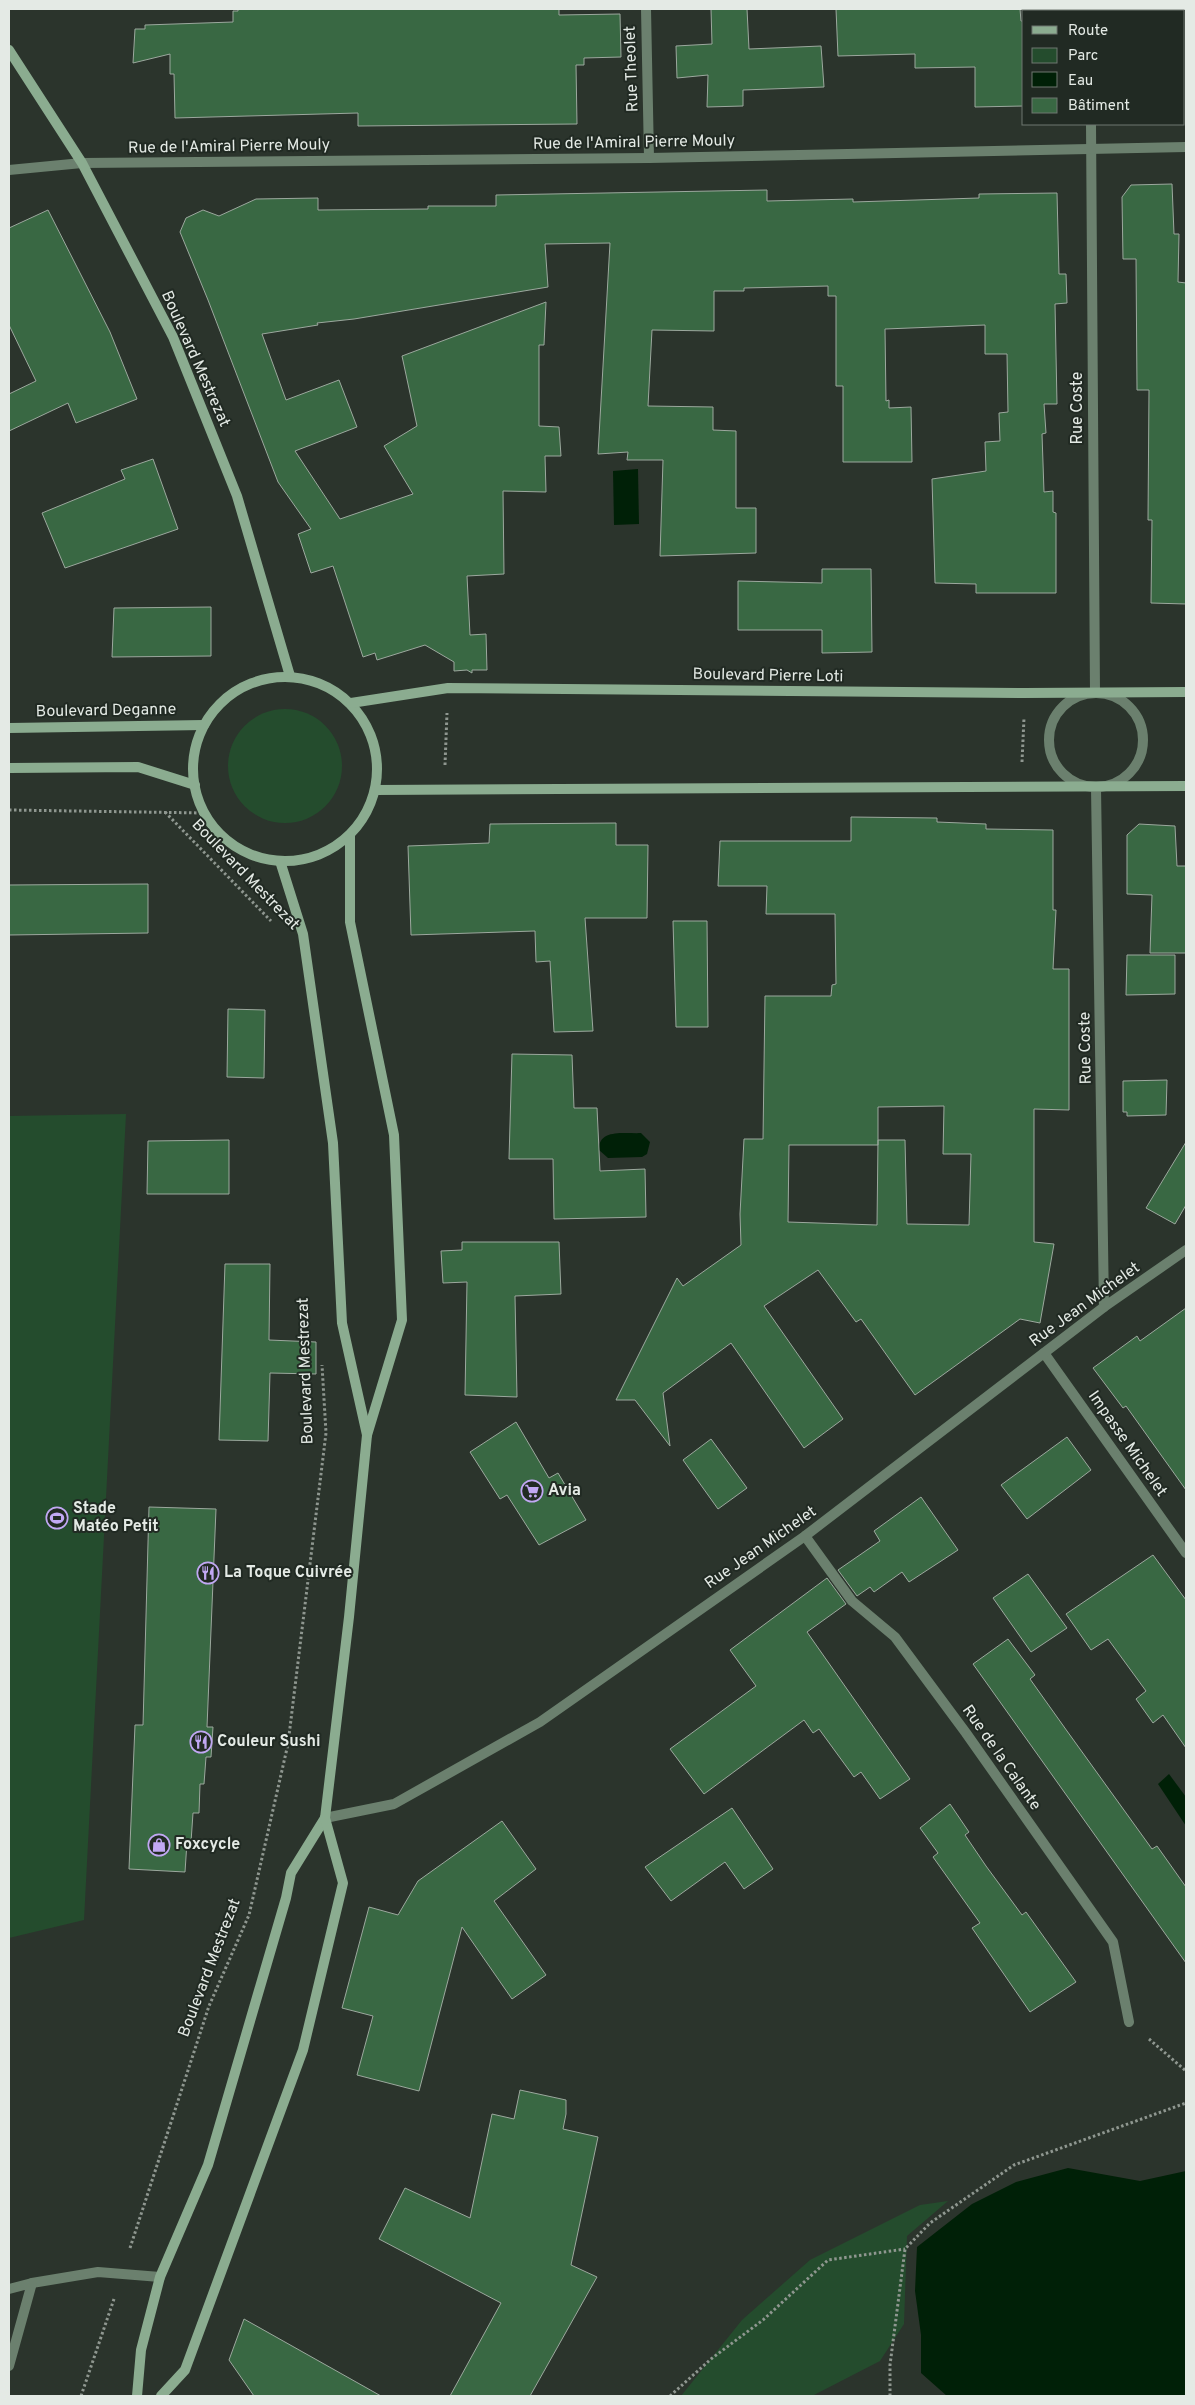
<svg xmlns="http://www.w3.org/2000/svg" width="1195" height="2405" font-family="Overpass,sans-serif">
<rect width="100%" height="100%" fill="#2b342c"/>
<!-- green -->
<g fill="#244c2d">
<circle cx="285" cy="766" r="57"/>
<path d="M126,1114L84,1920L9,1938V1116Z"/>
<path d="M948,2201L907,2236L904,2324L880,2361L812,2396H681L742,2320L810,2260L920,2205Z"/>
</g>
<!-- water -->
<g fill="#002007">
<path d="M638,469L639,524L614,525L613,471Z"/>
<path d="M641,1133L650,1142L647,1154L642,1157L608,1158L599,1150C598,1128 626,1134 641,1133Z"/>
<path d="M1169,1774L1186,1797V1826L1158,1784Z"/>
<path d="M1068,2168L1140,2181L1186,2171V2396H947L921,2373V2335L915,2291L917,2247L972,2204L1016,2182Z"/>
</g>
<!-- building -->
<g fill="#396843" stroke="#9ca89e" fill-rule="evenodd">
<path d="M238,9H559V15L620,14L621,57L584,58V65H576L577,124L358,126V113L175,118L174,74H170V54L133,63L135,29H145V25L233,22V11H238Z"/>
<path d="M711,9H747L749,49L821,46L824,87L743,90V106L707,107L708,75L677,78L676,46L712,44Z"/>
<path d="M836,9H1020L1021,21H1024V106L975,107V67L915,68V54L838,56Z"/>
<path d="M1172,184L1174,234H1179L1178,282L1186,283V604L1151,603L1152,520H1148L1149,390H1137L1136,259H1123L1122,197L1131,185Z"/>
<path d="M767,190V201L853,199V202L979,198V194L1057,193L1059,274H1066L1067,303L1055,304L1057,404H1044L1046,433L1042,434L1044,492L1053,491V512L1056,513V593H976V584L935,583L932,479L986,471L985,442L1000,441L999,413L1008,412L1007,354H985V325L885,329L886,401L889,400V408L911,407L912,462H843V386H836V296H828V286L744,288V291H714V331L652,330L648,406L713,407V430L736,431V508H756V553L660,556L663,460H627L628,452L598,454L610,243L545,244L548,287L354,319L317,323L318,325L262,334L286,400L339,380L357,427L295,451L340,519L413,494L384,446L417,426L402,356L546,302L544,345H539V426L559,427L561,456H545L546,492L503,491L504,574L467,576L470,635L486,634L487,670H472V673L467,670L454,671V662L425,645L377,660L375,653L363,657L333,566L311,573L298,534L311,529L278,482L208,300L180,232L186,218L203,210L219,216L256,199L318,198V210L428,209V206H496V195Z"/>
<path d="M48,210L110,332L137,399L76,423L68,403L9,431V394L36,381L9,325V228Z"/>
<path d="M153,459L178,529L65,568L42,513L125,479L121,470Z"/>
<path d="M822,569H871L872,652L822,653V630H738V581L822,583Z"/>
<path d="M211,607V656L112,657L114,608Z"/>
<path d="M851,817L937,818V822L986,824V829L1053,830V910H1056L1053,969H1069V1110L1034,1109V1242L1054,1244L1040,1323L1020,1319L915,1395L861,1319L856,1322L818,1270L764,1306L843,1419L804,1448L731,1343L663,1393L670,1446L635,1400H616L677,1278L683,1286L741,1245L740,1214L744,1139H763L765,996H831L832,985L836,984L835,914H766L767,886H718L720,841H851ZM944,1106L943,1154H971L969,1225L907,1224L905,1140H878L877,1225L788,1222L789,1145H878V1107Z"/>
<path d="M616,823V845H648L647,918H585L593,1031L554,1032L550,961L536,962L535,931L411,935L408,846L489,843L490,824Z"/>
<path d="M1139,824L1175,826L1177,866H1186V953H1150L1152,895L1127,894V835Z"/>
<path d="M148,884V933L9,935V885Z"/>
<path d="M673,921H707L708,1027H676Z"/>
<path d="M1127,955H1175V994L1126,995Z"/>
<path d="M228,1009L265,1010L264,1078L227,1077Z"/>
<path d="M512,1054L572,1055L574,1108H597L600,1171L645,1169L646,1217L554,1219L553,1159H509Z"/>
<path d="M1167,1080L1166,1115L1127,1116V1112H1123V1081Z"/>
<path d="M229,1140V1194H147L148,1141Z"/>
<path d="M1186,1142V1205L1175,1224L1146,1208Z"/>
<path d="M462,1242H559L561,1294L515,1296L517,1397L465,1395L467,1282L443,1283L441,1251L462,1250Z"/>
<path d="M225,1264H270L269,1340L316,1342V1374L270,1373L268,1441L219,1440Z"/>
<path d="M1186,1308V1490L1126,1406L1123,1408L1093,1368L1137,1336L1140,1341Z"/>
<path d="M516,1422L549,1478L558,1473L586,1520L539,1545L507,1495L500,1499L470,1452Z"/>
<path d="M1067,1437L1091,1470L1027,1519L1001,1485Z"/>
<path d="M711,1439L747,1488L718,1509L683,1460Z"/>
<path d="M921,1497L958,1550L909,1582L902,1572L874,1592L870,1587L857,1596L838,1570L880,1541L874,1531Z"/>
<path d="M149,1507L216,1509L207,1727H213L211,1757H206L204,1784H200L199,1813H193L191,1842H187L185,1872L129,1869L135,1725H143Z"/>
<path d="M1153,1555L1186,1600V1748L1163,1715L1153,1723L1136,1699L1146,1691L1108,1639L1091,1650L1066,1614Z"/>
<path d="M1028,1574L1067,1628L1031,1652L993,1598Z"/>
<path d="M827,1578L846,1604L807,1632L910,1779L880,1799L861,1772L854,1777L819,1729L813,1733L804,1720L704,1794L670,1749L756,1686L730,1650Z"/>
<path d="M1008,1639L1035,1675L1030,1679L1067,1731L1152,1849L1157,1846L1186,1887V1963L973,1664Z"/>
<path d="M950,1804L969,1832L965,1835L986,1866L1022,1915L1026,1912L1076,1982L1030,2012L972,1928L980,1923L933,1857L938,1853L920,1828Z"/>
<path d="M732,1808L773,1869L744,1889L725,1862L671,1901L645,1867Z"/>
<path d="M502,1821L536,1869L494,1901L546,1975L512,1999L462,1927L419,2091L357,2075L373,2016L342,2008L369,1907L398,1915L418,1881Z"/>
<path d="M520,2090L566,2100V2114L563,2129L598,2137L571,2265L597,2277L530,2396H450L501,2303L379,2239L405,2188L470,2218L492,2114L514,2119Z"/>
<path d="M244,2319L381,2396H254L229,2360Z"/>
</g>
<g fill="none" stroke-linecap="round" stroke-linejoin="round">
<!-- path -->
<g stroke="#8f9790" stroke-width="3" stroke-dasharray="2.5 2.5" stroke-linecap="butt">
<path d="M1022,762L1024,718"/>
<path d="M445,765L447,713"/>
<path d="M9,810L204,813"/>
<path d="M165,812L271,921"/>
<path d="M1149,2039L1186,2071"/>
<path d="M130,2248L209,2006L249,1915L288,1744L326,1433L322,1365"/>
<path d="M81,2396L114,2299"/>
<path d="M670,2396L711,2359L763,2320L828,2260L905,2249"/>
<path d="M890,2396V2365L905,2249L930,2223L1014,2165L1186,2103"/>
</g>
<!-- lane -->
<g stroke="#6b806e" stroke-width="10">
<path d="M32,2283L98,2272L160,2277"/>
<path d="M9,2289L32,2283L9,2366"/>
</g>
<!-- street -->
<g stroke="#6b806e" stroke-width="10">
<path d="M646,9L649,158"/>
<path d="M1091,9V11"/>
<path d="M1091,124L1095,693"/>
<path d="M9,170L82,163L649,158L1186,147"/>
<circle cx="1096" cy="740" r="47"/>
<path d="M1096,788L1104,1307"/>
<path d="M1044,1353L1186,1553"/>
<path d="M805,1536L852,1601L895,1637L966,1733L1113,1942L1129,2022"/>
<path d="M325,1818L394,1804L540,1722L805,1536L1104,1307L1186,1250"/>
</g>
<!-- secondary -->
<g stroke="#8bac90" stroke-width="10">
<path d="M9,50L82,163L173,337L237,496L290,676"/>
<circle cx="285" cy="769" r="92"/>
<path d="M351,703L448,688L1025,693L1186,692"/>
<path d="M9,728L204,725"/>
<path d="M9,768L138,767L195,785"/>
<path d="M375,790L1186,786"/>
<path d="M280,861L303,934L333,1143L342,1323L367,1435"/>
<path d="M137,2396L141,2350L160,2277L208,2165L286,1898L291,1873L325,1818"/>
<path d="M161,2396L185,2370L303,2050L343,1883L325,1818L349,1617L367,1435L402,1320L394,1135L350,922V835"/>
</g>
</g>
<!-- icons -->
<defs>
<g id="supermarket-ring" transform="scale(1.125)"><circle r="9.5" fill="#212a23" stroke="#c1a8f3" stroke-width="1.5"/><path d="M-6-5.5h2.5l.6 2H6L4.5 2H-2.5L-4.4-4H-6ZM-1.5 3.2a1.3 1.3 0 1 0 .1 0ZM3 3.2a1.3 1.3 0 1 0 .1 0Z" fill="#c1a8f3"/></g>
<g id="stadium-ring" transform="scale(1.125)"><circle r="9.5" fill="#212a23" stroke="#c1a8f3" stroke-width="1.5"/><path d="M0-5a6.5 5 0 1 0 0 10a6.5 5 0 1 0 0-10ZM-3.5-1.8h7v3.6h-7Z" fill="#c1a8f3"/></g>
<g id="restaurant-ring" transform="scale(1.125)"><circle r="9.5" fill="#212a23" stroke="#c1a8f3" stroke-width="1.5"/><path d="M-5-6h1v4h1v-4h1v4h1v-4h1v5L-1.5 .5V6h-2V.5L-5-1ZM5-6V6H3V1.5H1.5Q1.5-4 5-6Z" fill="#c1a8f3"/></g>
<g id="shop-ring" transform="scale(1.125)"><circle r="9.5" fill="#212a23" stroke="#c1a8f3" stroke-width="1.5"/><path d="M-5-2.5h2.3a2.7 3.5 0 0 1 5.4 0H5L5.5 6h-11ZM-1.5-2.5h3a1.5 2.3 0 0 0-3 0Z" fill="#c1a8f3"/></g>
</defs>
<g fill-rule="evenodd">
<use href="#supermarket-ring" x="532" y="1491"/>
<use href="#stadium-ring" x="57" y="1518"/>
<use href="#restaurant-ring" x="208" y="1573"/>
<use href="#restaurant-ring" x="201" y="1742"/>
<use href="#shop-ring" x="159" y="1845"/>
</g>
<g text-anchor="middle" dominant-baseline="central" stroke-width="4" stroke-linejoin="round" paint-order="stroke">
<!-- street labels -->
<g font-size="16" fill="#e4eae5" stroke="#212a23">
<text transform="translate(632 69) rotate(-92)">Rue Theolet</text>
<text transform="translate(634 143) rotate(-1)">Rue de l'Amiral Pierre Mouly</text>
<text transform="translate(229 147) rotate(-1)">Rue de l'Amiral Pierre Mouly</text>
<text transform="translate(195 359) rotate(66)">Boulevard Mestrezat</text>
<text transform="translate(1078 408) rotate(-90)">Rue Coste</text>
<text transform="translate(768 676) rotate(1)">Boulevard Pierre Loti</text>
<text transform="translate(106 711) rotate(-1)">Boulevard Deganne</text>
<text transform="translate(245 875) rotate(46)">Boulevard Mestrezat</text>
<text transform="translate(1086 1048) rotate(-91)">Rue Coste</text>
<text transform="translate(1085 1305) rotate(-36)">Rue Jean Michelet</text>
<text transform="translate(306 1371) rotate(-92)">Boulevard Mestrezat</text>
<text transform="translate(1127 1444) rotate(55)">Impasse Michelet</text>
<text transform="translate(761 1548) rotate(-35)">Rue Jean Michelet</text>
<text transform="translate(1001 1758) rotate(55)">Rue de la Calante</text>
<text transform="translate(210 1968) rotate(-69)">Boulevard Mestrezat</text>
</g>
<!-- poi labels -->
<g font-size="16" font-weight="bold" fill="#e4eae5" stroke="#212a23" text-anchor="start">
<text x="548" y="1491">Avia</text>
<text x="73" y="1509">Stade<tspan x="73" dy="18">Matéo Petit</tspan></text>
<text x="224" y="1573">La Toque Cuivrée</text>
<text x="217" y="1742">Couleur Sushi</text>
<text x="175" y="1845">Foxcycle</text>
</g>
</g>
<!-- border -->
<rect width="1195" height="2405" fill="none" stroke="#e4eae5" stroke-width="20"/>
<!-- legend -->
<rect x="1022" y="10" width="162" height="115" fill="#212a23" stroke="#6f7771"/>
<rect x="1032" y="26" width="25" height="8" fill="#8bac90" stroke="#6f7771"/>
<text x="1068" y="35" font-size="15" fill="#e4eae5">Route</text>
<rect x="1032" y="48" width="25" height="15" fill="#244c2d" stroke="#6f7771"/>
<text x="1068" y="60" font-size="15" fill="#e4eae5">Parc</text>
<rect x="1032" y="72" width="25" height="15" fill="#002007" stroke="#6f7771"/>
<text x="1068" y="85" font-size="15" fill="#e4eae5">Eau</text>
<rect x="1032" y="98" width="25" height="15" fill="#396843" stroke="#6f7771"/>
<text x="1068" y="110" font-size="15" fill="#e4eae5">Bâtiment</text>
</svg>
